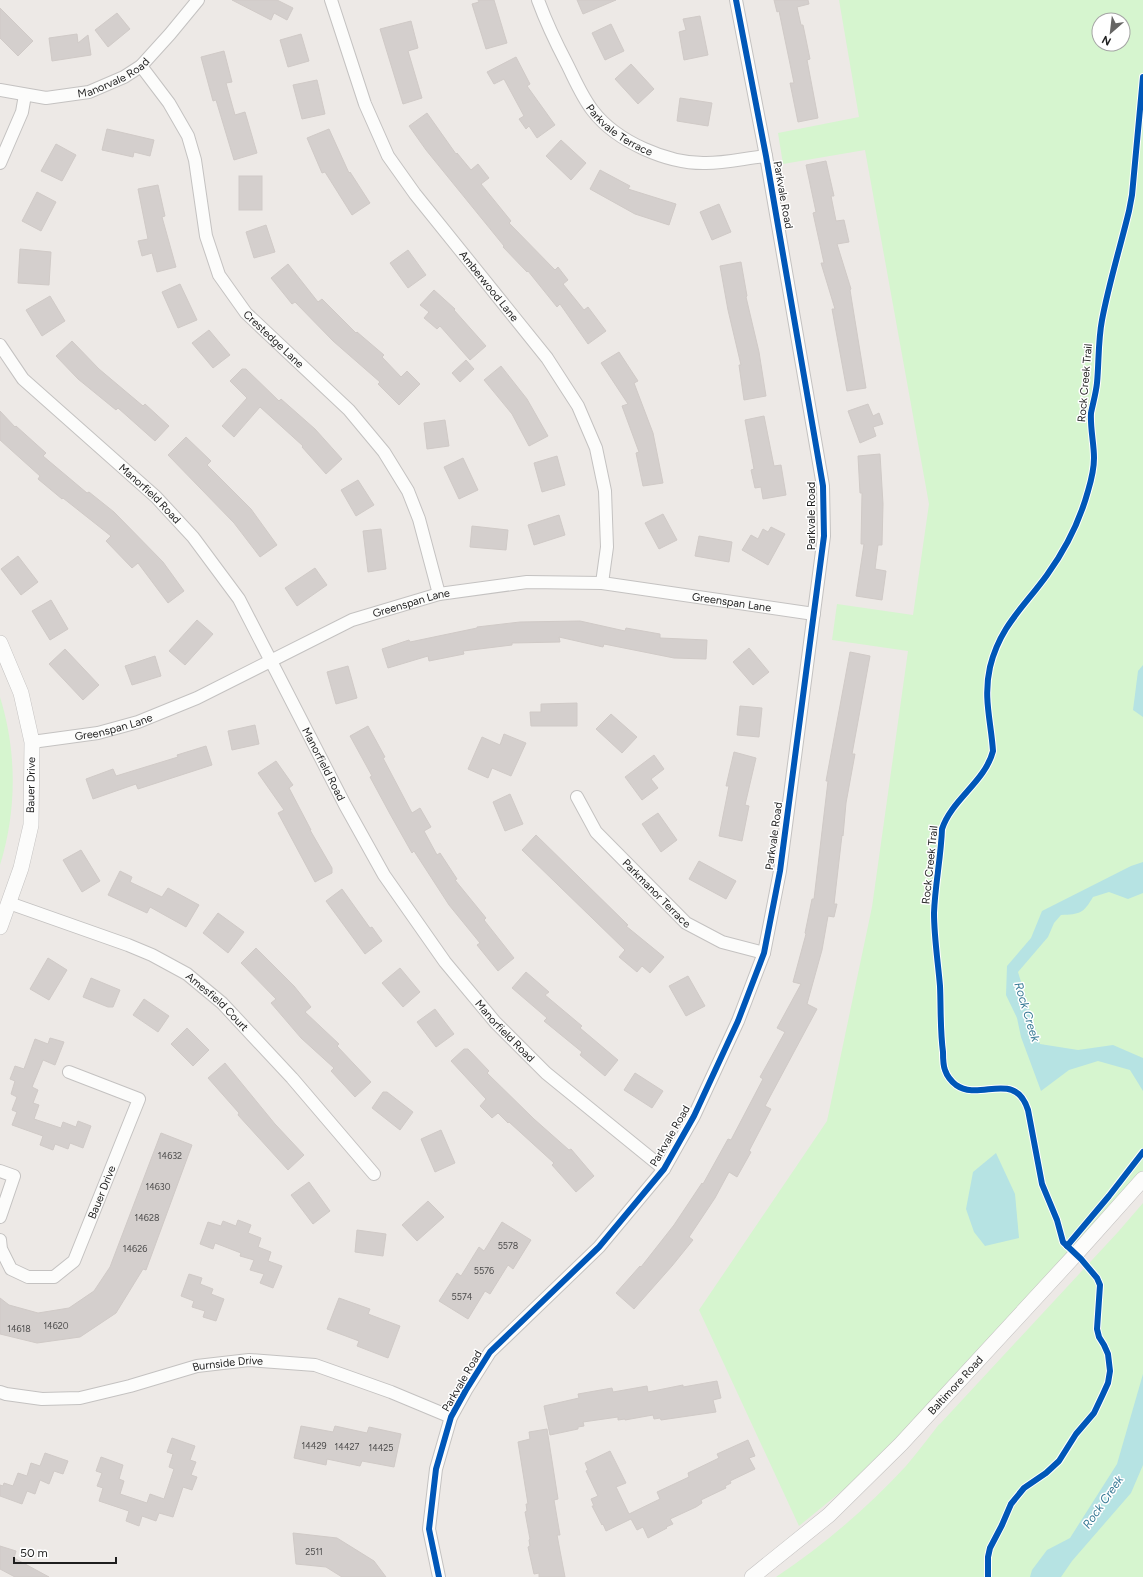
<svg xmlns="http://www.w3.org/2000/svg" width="1143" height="1577" font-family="Figtree,sans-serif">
<rect width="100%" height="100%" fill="#ede9e6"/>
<!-- park -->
<g fill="#d6f5cf" fill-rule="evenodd">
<path d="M839,0H1143V1177L931,1407L854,1481L799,1526L699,1310L827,1121L872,907L908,651L832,640L837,604L913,615L929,504L865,150L783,164L778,133L859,117ZM1099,20H1123V44H1099Z"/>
<path d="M0,697C17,752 17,810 0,865Z"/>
<path d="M1143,1203V1577H776C824,1545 867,1508 906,1466C918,1452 929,1437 940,1423L939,1425L1118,1232Z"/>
</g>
<!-- water -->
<g fill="#b6e3e3">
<path d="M1143,665V717L1133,710L1138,671Z"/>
<path d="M1143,862V893L1128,899L1109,892L1093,897C1083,914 1080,914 1061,915L1054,923L1048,937L1018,972L1040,1044L1078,1050L1113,1045L1143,1058V1091L1130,1070L1098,1061L1069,1070L1041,1091L1021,1037L1017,1018L1006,995L1007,966L1031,938L1042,911L1131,866Z"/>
<path d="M996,1153L1015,1194L1019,1238L985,1246L974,1232L966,1209L973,1172Z"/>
<path d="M1143,1374V1465L1131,1493L1072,1561L1061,1577H1030L1032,1570L1047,1550L1070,1538L1117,1464Z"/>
</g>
<!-- building -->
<g fill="#d4cfcd" stroke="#d0cac7">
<path d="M232,0H277L293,8L287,20L274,13L271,20Z"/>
<path d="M478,0H494L507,43L486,49L472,4L479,2Z"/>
<path d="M577,0H616L583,14Z"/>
<path d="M774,0H808L809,4L797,7L801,25H803L810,59L807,60L818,118L798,122L790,83H794L779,11L777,12Z"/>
<path d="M0,8L33,41L18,56L0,38Z"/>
<path d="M117,13L130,29L108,47L95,30Z"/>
<path d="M700,16L708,55L684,60L679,32L686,30L683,19Z"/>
<path d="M411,21L418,48L408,51L422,98L403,104L380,29Z"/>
<path d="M611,24L624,51L605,60L592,33Z"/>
<path d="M77,34L78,43L88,35L91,55L52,61L49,38Z"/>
<path d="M301,34L309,61L288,67L280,40Z"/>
<path d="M224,51L232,82L226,83L235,115L245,112L257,153L234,160L216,100L213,101L201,57Z"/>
<path d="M516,57L530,84L527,86L555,125L537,138L529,126L526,129L519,119L524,116L504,79L494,84L487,72Z"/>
<path d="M631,64L654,89L638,104L615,79Z"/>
<path d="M317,80L325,114L302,119L293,85Z"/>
<path d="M680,98L712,103L708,126L677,121Z"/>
<path d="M427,113L456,154L457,153L471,170L478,164L489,178L481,184L511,221L509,223L555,270L558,267L568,280L563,284L584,310L588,307L606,331L588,344L560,304L557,307L528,271L527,272L503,247L504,246L426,150L409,126Z"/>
<path d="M107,129L154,140L150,156L134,152L133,157L102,150Z"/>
<path d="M329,129L349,173L350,172L370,203L352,215L325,172L322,173L307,138Z"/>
<path d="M561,140L586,163L571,180L546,156Z"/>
<path d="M56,144L76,155L62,181L41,171Z"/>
<path d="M826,161L834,196H831L836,221L844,220L849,242L837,244L851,289L850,290L866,388L847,391L832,309H835L821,263H824L813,213L816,212L806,165Z"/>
<path d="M600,170L630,186L628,189L676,204L669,225L635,214L590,189Z"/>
<rect x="239" y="176" width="23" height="34"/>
<path d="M158,185L165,216L162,217L176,267L157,272L152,253L142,256L138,241L148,239L138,189Z"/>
<path d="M37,192L56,202L41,231L22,221Z"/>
<path d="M719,204L731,232L712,240L700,212Z"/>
<path d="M266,225L275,252L254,258L246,232Z"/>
<path d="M20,249L51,252L49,285L18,283Z"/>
<path d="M408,250L426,275L408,288L390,263Z"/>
<path d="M741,262L747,296L746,297L759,352L766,396L744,400L739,365H741L728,310L720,266Z"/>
<path d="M288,264L318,302L322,299L356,333L357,332L384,355L382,357L401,377L407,371L420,384L399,405L378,384L380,382L333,341L295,302L292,304L271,278Z"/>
<path d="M180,284L197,320L178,328L162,292Z"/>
<path d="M434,290L455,309L454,310L486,346L470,360L440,326L437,329L424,318L429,312L420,305Z"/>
<path d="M50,296L65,321L42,336L26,310Z"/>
<path d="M209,330L230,355L213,368L192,343Z"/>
<path d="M72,341L99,369L143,406L145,404L169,426L155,441L118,408L116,410L78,379L56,356Z"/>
<path d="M619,352L638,381L634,383L653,433L663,483L643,486L636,453L639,452L622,406L628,404L601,363Z"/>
<path d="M466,360L474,369L460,382L452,373Z"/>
<path d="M501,366L527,399L548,436L529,446L512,414L484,380Z"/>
<path d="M242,369H246L279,401L281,399L315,429L342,459L326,474L302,447L303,446L260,407L234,437L222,426L247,398L230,381Z"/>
<path d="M868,404L873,416L879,413L883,424L873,427L876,436L860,443L848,411Z"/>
<path d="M0,411L15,427L16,426L46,453L43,456L87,493L89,492L114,512L163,562L184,591L168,603L138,563L132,568L106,541L111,536L63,498L62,499L38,479L40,476L0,440Z"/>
<path d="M764,416L774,466L781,465L786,495L763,499L761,487L755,488L751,470L754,469L745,420Z"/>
<path d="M445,420L449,446L427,449L424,423Z"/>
<path d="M186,437L211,461L207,465L251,509L277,545L260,557L234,523L168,455Z"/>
<path d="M880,454L883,504L882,545H878L875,569L886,571L882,600L856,596L864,544H861L862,493H860L858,456Z"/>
<path d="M557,456L565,485L542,492L534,463Z"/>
<path d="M463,458L478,490L459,499L444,467Z"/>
<path d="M358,480L374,505L356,516L341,490Z"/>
<path d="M663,514L677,540L659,549L645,523Z"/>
<path d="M559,515L565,535L534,545L528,525Z"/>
<path d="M472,526L508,530L506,550L470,547Z"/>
<path d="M771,527L785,534L768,565L742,550L751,535L758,539L763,529L768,532Z"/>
<path d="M381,529L386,569L368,572L363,531Z"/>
<path d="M699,536L732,542L729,562L695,556Z"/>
<path d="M18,556L38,582L21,595L1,569Z"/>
<path d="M315,568L327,585L297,606L285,588Z"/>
<path d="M51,600L68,629L50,640L32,611Z"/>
<path d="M197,620L213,634L185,665L169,651Z"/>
<path d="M580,621L625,631L626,628L660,634V638L707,640L706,659L674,658L604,644L603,647L559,637L560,642L512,643V645L463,651L464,654L429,661L428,656L388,668L382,649L409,640L410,642L477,628V627L520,622Z"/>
<path d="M749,648L769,672L753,685L733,662Z"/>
<path d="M65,649L99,685L83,700L49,664Z"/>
<path d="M850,652L870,656L852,754H855L846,803L843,836L842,835L834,904H837L834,917L828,916L822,950L807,1004L817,1009L765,1106L771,1109L749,1151L751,1152L737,1177L729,1172L715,1198L689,1237L693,1240L672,1266L634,1309L616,1293L640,1266L641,1267L674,1225L702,1183L703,1184L728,1139L731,1140L763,1079L760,1077L785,1032L777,1028L801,984L793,982L806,934L805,933L812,899H814L828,781H826Z"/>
<path d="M155,656L161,676L132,685L125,666Z"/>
<path d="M348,666L357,698L336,704L327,672Z"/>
<path d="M577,703V726H531L530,712H541V704Z"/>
<path d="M740,706L762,708L759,737L737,735Z"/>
<path d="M611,714L637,737L622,753L596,729Z"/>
<path d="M255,725L259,744L232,750L228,731Z"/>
<path d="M368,726L385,757L383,758L412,813L420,808L431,827L424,831L437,855L440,853L457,879L455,880L486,918L484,920L514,958L498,971L477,945L480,943L449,905L414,851L412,853L390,814L370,777L372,776L350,736Z"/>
<path d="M504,734L526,743L511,776L492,768L488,778L468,769L482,737L500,745Z"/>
<path d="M206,746L212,765L138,789L136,784L93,799L86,779L113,769L116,776L178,757L177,755Z"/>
<path d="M734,752L756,758L745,805L749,806L742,841L719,836L729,786H726Z"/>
<path d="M654,755L664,769L651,779L658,788L642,800L625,777Z"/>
<path d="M276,761L293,785L289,788L311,830H310L332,868V873L315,882L278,813L284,810L258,773Z"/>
<path d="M510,794L523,824L505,831L493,802Z"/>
<path d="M658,813L677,840L661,852L642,824Z"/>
<path d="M536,835L628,925L626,926L664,957L650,973L642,966L637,972L619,957L625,950L522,850Z"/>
<path d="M81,850L100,881L82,892L63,860Z"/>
<path d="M699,861L736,881L726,899L689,879Z"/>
<path d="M120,871L132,877L130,882L162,897L168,888L199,905L186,927L150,907L147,913L108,895Z"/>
<path d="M342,889L370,928L372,927L382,941L365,954L326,901Z"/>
<path d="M218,913L244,932L228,953L203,933Z"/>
<path d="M256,948L294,986L311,1007L305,1012L339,1044L337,1046L371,1082L355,1097L331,1071L334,1068L301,1038L271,1003L276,999L241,963Z"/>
<path d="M48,958L67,970L49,1000L30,989Z"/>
<path d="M400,968L420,992L403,1007L382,983Z"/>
<path d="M526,972L549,992L545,995L582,1026L580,1028L618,1060L605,1076L580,1055L582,1052L544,1021L547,1018L512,988Z"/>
<path d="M688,976L705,1006L686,1016L669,986Z"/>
<path d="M91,978L120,990L113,1007H108L83,997Z"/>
<path d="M144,999L169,1016L158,1032L133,1015Z"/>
<path d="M435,1009L454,1034L436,1047L417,1022Z"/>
<path d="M187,1028L209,1050L193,1066L171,1044Z"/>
<path d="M50,1038L64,1042L55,1065L43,1060L32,1087L38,1090L33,1103L39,1105L34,1119L61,1128L63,1122L76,1127L78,1121L91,1126L83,1148L70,1143L68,1149L55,1144L53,1150L40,1145L43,1136L12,1125L17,1112L12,1110L17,1097L11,1094L15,1081L10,1079L15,1066L24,1069L35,1039L48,1044Z"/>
<path d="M464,1049H468L489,1071L487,1073L534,1119L569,1150L571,1149L594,1176L576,1192L552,1165L554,1163L509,1122L508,1123L498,1113L492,1118L480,1106L486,1099L451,1061Z"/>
<path d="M225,1063L275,1124L304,1155L288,1170L238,1115L239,1113L208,1078Z"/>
<path d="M635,1073L663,1091L652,1108L624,1090Z"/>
<path d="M383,1092H387L413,1112L400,1130L372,1108Z"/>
<path d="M441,1130L455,1163L435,1172L421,1139Z"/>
<path d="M161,1133L192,1145L146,1270L143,1269L116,1313L80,1337L37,1343L0,1334V1298L9,1305L38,1313L69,1308L94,1291L110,1267Z"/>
<path d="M309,1182L330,1211L313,1224L291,1195Z"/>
<path d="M428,1201L444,1217L417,1241L402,1225Z"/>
<path d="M238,1220L251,1225L248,1233L261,1238L258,1247L271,1252L268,1261L282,1266L273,1288L260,1283L264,1274L250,1270L254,1260L240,1256L241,1253L215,1243L213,1249L200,1244L208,1222L221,1226L223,1221L236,1226Z"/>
<path d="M502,1222L531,1240L513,1269L508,1265L490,1294L485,1291L468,1319L439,1301L457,1273L461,1276L479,1247L484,1251Z"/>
<path d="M357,1230L386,1234L383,1256L355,1252Z"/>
<path d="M189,1274L202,1278L200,1284L213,1289L211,1294L224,1299L216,1321L203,1317L205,1311L192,1307L194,1301L181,1296Z"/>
<path d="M339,1298L370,1309L368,1314L400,1326L388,1358L357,1346L359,1341L327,1329Z"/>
<path d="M717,1381L721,1398L713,1400L716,1412L661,1420L660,1418L654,1419L653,1415L625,1420V1419L618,1420V1417L583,1422L584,1426L578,1427V1429L550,1435L544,1406L579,1398L578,1394L612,1388L613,1392L647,1386L648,1392L683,1385V1387Z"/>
<path d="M301,1426L333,1432L335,1426L367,1433L369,1427L401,1434L394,1467L362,1461L360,1466L327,1459L326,1465L294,1458Z"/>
<path d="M547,1429L558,1499L554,1500L560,1535H557L565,1577H539V1573L534,1574L528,1547L530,1546L529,1540L530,1539L525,1512L527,1511L526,1504H528L518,1442L530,1439L529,1432Z"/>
<path d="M172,1438L195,1446L190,1460L196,1462L191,1475L197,1477L192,1490L183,1487L173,1517L159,1513L156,1521L142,1516L139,1526L126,1521L129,1511L99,1501L103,1488L97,1486L102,1473L96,1471L101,1457L123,1465L119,1479L124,1481L120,1494L147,1503L150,1494L164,1499L174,1469L169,1467L173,1454L167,1452Z"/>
<path d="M748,1440L755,1456L749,1458L755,1469L730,1481L731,1483L725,1486L726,1488L701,1500L702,1503L696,1507L670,1519L673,1524L666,1527L667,1528L648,1538L643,1527L637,1530L631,1519L606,1531L603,1524L602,1525L592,1506H594L591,1499L598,1496L586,1471L588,1470L585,1463L610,1451L626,1483L616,1487L629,1514L660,1499L657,1492L689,1477L688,1473L719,1458L717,1454Z"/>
<path d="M45,1453L68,1461L63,1474L54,1471L49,1484L40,1480L35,1494L27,1491L22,1504L0,1496V1485L3,1486L4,1483L13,1486L18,1473L27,1476L31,1463L40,1466Z"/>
<path d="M293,1533L337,1538L374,1561L386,1577H342L326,1567L296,1564Z"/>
<path d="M0,1546L16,1551L14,1558L49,1577H15L0,1569Z"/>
</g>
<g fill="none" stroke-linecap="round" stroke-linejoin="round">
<!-- minor casing -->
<g stroke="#c4c2c1" stroke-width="14">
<g id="minor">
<path id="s1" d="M331,0L365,104L388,156L415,194L547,358L578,406L596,448L605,491L607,547L602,583"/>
<path id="s2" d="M538,0C546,22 556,43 567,64C575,80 582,97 593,111C617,142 668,164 706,163C726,163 746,158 766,156"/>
<path id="s3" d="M141,66L169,103L188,136L195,160L206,236L219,275L246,313L349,410L384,452L408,491L419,519L439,594"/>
<path id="s4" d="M0,90L46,98L89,92L124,77L141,66L170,34L198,0"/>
<path d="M0,163L22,112L25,95"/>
<path id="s5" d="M0,345L23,379L156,497L193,537L239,599L345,805L384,875L445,962L495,1022L546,1073L664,1169"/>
<path id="s6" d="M32,742L98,733L138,722L197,698L352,620L439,594L527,582L602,583L814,614"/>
<path id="s7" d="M577,797L596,832L686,923L722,942L764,953"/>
<path id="s8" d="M9,903L128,945L152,955L187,974L222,1003L292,1078L374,1174"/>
<path d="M0,1171L14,1176L0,1217"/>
<path id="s9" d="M0,1240L1,1249L11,1269L28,1277H54L74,1261L139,1099L69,1072"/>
<path id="s10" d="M0,1392L6,1394L42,1399L80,1398L130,1386L197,1366L249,1360L315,1365L391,1392L451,1417"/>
<path d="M439,1577L429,1529L436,1469L451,1417L466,1390L490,1352L599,1247L664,1169L694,1116L738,1021L764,953L780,871L824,536L823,486L766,156L736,0"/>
</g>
</g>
<!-- tertiary casing -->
<g stroke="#c4c2c1" stroke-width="16">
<g id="tertiary">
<path d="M0,643L21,693L32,742L31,825L21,868L0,927"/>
<path id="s11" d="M752,1577L829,1515L901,1444L1076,1254L1143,1179"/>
</g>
</g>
<!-- minor -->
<use href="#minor" stroke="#fcfcfb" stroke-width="12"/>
<!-- tertiary -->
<use href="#tertiary" stroke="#fcfcfb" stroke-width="15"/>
<!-- cycleway casing -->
<g stroke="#fff" stroke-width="8">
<g id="cycleway">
<path d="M1067,1246L1109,1196L1143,1152"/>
<path d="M439,1577L429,1529L436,1469L451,1417L466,1390L490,1352L599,1247L664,1169L694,1116L738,1021L764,953L780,871L824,536L823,486L766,156L736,0"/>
<path d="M988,1577V1557L990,1548L1002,1525L1011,1504L1024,1488L1046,1473L1059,1461L1076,1434L1094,1413L1103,1394L1108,1383L1110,1371L1108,1354L1104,1345L1099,1337L1097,1329L1100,1285L1097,1278L1081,1259L1063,1242L1057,1220L1042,1184L1028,1110C1015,1069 980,1102 956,1085C951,1081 947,1076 945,1070C943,1065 943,1058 943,1052C940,1030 941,1008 940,986C938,962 934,937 934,913C935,885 941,857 942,829C952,799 985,782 993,751C991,721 983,698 990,667C1000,626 1024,607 1047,575C1065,550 1080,520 1088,491C1091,481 1094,469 1094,458C1094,443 1090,428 1091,413C1093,403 1096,393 1097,383C1099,362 1098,341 1102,320C1109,283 1120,248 1129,211L1132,195L1143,77"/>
</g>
</g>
<!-- cycleway -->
<use href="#cycleway" stroke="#0057b8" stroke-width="6"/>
</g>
<g text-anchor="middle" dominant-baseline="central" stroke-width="3" stroke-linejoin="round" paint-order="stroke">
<!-- number labels -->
<g font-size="9" fill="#4c4b4b">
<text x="170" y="1155">14632</text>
<text x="158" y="1186">14630</text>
<text x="147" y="1217">14628</text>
<text x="508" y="1245">5578</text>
<text x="135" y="1248">14626</text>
<text x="484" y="1270">5576</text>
<text x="462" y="1296">5574</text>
<text x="56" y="1325">14620</text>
<text x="19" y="1328">14618</text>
<text x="314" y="1445">14429</text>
<text x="347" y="1446">14427</text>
<text x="381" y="1447">14425</text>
<text x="314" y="1551">2511</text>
</g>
<!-- street labels -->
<g font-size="11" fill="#1e1e1e" stroke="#fff">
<text stroke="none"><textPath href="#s4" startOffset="118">Manorvale Road</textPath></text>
<text stroke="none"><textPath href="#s2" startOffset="157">Parkvale Terrace</textPath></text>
<text transform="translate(783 195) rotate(80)">Parkvale Road</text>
<text stroke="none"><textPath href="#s1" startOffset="331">Amberwood Lane</textPath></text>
<text stroke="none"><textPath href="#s3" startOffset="312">Crestedge Lane</textPath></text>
<text transform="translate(1085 383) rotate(-85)">Rock Creek Trail</text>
<text stroke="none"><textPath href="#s5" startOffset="212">Manorfield Road</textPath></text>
<text transform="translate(811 516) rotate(-90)">Parkvale Road</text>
<text stroke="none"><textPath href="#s6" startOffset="731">Greenspan Lane</textPath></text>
<text stroke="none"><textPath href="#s6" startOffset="407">Greenspan Lane</textPath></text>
<text stroke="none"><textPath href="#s6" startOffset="83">Greenspan Lane</textPath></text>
<text stroke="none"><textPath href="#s5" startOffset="536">Manorfield Road</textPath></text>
<text transform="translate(31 785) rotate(-89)">Bauer Drive</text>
<text transform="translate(774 836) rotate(-82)">Parkvale Road</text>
<text transform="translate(930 865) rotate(-84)">Rock Creek Trail</text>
<text stroke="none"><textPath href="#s7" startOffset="126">Parkmanor Terrace</textPath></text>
<text stroke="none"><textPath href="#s8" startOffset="233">Amesfield Court</textPath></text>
<text stroke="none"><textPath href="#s5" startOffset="860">Manorfield Road</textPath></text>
<text transform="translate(670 1136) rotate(-60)">Parkvale Road</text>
<text stroke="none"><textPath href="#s9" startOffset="176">Bauer Drive</textPath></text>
<text stroke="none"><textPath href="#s10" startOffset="233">Burnside Drive</textPath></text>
<text transform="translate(462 1381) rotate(-60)">Parkvale Road</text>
<text stroke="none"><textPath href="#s11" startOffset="280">Baltimore Road</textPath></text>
</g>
<!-- water labels -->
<g font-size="12" font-style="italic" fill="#387a95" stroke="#fff">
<text transform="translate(1027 1012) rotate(73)">Rock Creek</text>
<text transform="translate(1103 1502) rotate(-55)">Rock Creek</text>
</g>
</g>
<!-- north arrow -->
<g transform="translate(1111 32) rotate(208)"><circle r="19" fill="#ffffff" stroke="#a5a5a5"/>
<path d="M0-3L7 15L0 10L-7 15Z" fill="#666564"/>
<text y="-6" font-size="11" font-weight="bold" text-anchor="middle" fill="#1e1e1e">N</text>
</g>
<!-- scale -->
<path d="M14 1557v6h102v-6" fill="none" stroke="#1e1e1e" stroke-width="2"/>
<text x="20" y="1557" font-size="12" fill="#1e1e1e" stroke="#ffffff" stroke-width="3" paint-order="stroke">50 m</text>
</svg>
